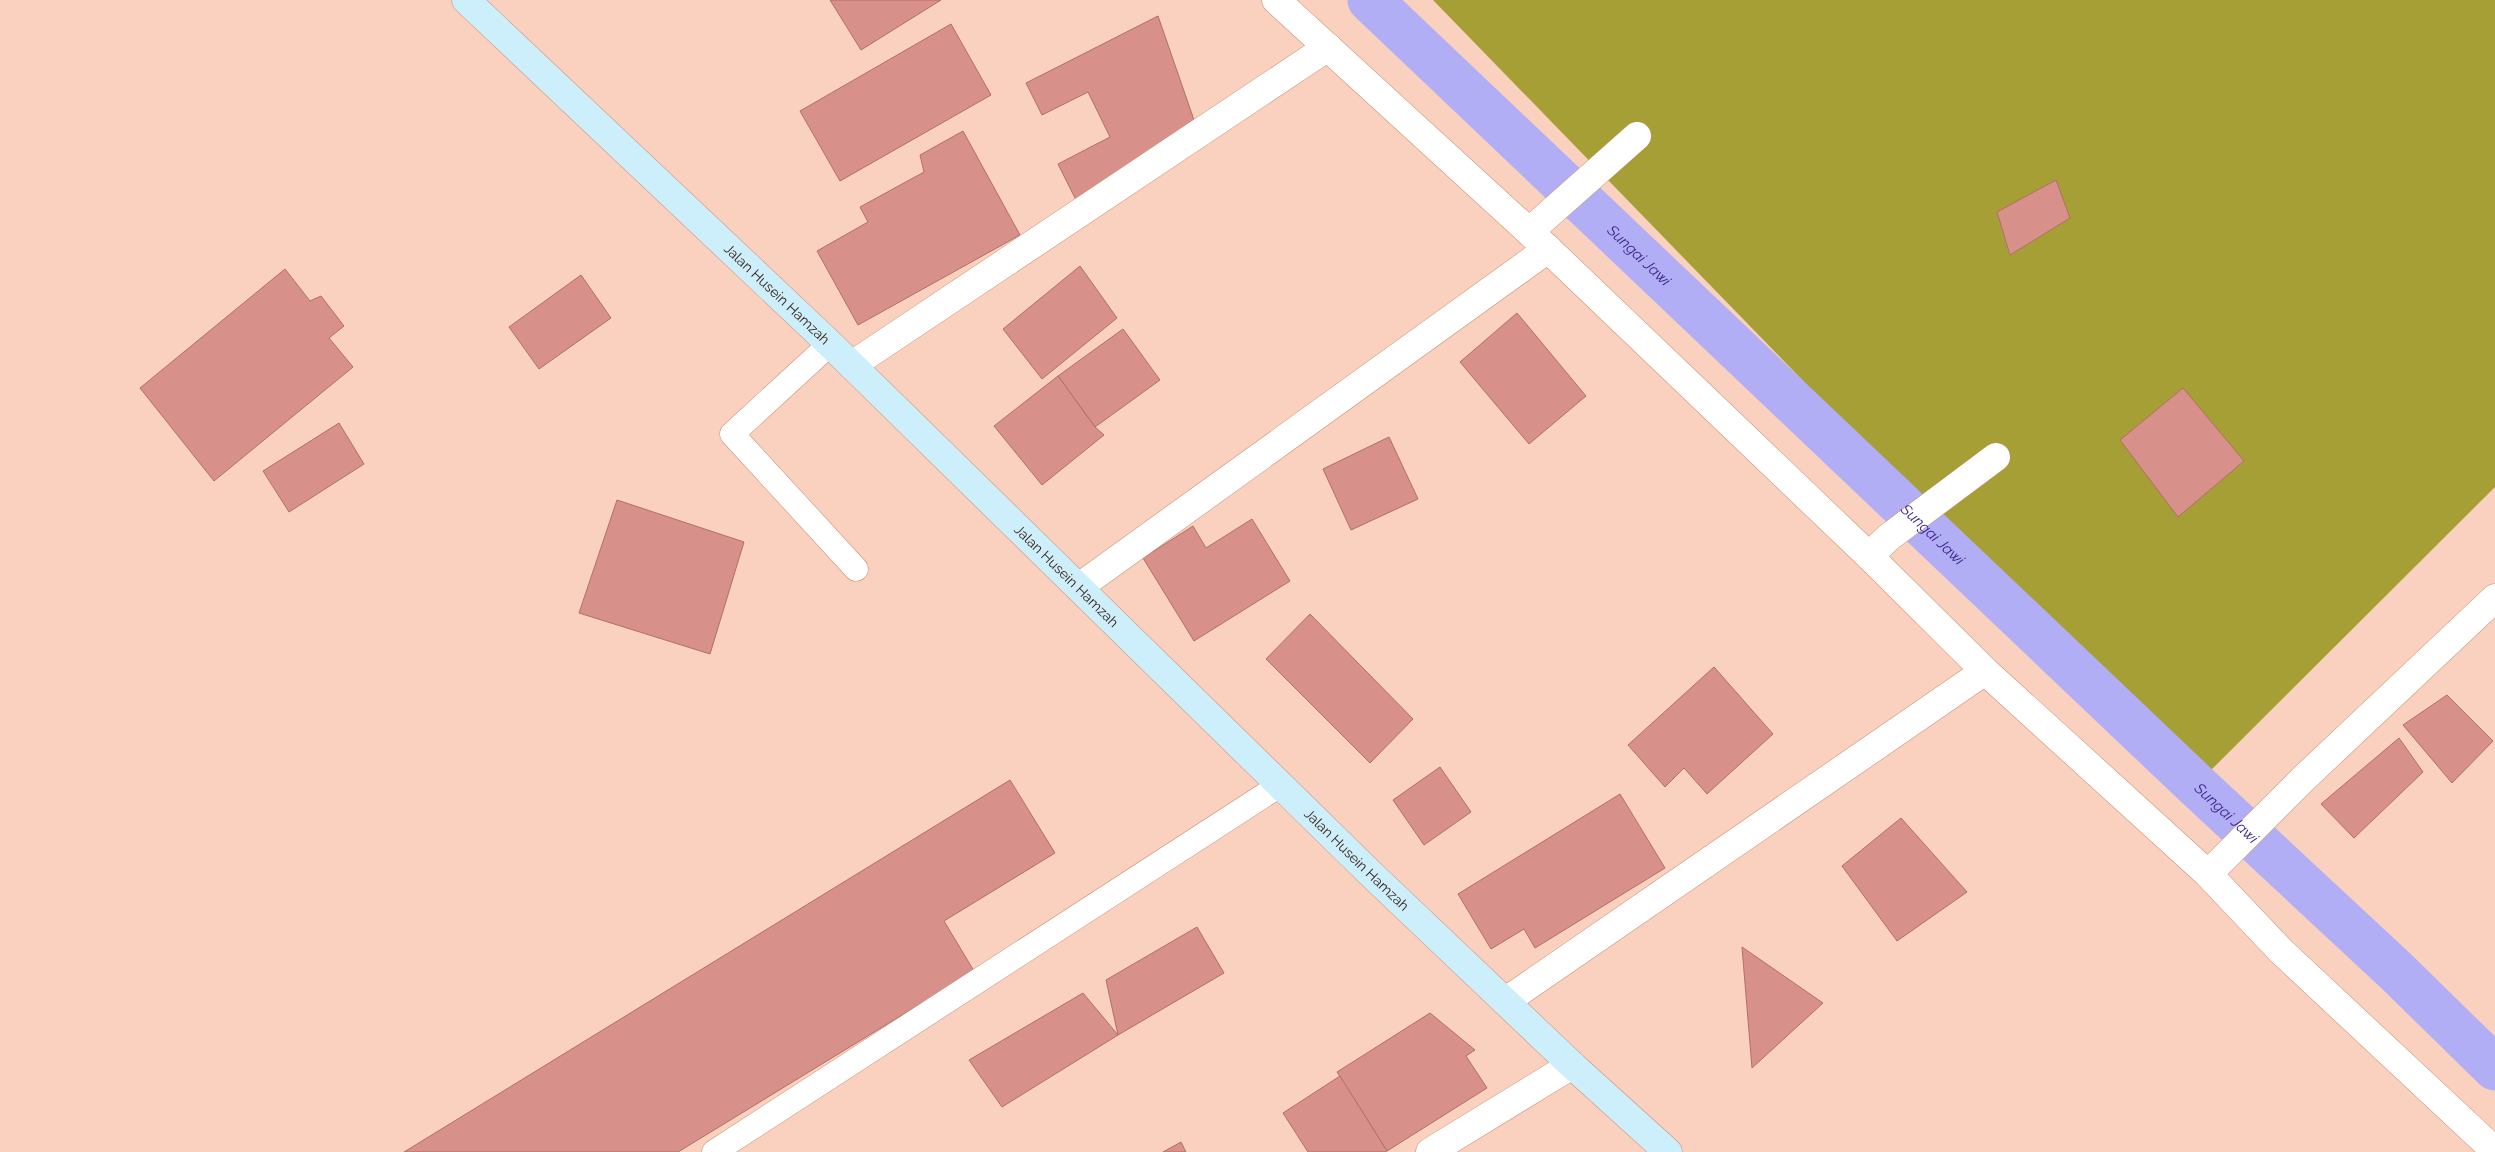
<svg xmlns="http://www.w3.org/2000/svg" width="2495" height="1152" font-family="Raleway,sans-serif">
<rect width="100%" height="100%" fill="#f9d1be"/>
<!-- forest -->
<path fill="#a59f35" d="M1433,0H2495V487L2196,785Z"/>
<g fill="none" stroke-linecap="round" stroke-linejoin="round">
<!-- canal -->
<path stroke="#b2aef5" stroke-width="45" id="s1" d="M1370,0L2196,785L2396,971L2495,1068"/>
</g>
<!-- building -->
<g fill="#d8918a" stroke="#b26e67">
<path d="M830,0H941L861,50Z"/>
<path d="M1158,16L1194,120L1076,200L1058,164L1110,137L1088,92L1042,115L1026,83Z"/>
<path d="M951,24L991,95L840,181L800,111Z"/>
<path d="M963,131L1020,235L858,325L817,251L868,222L860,207L924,172L920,155Z"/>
<path d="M2056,180L2070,218L2010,255L1997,212Z"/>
<path d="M1080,266L1117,318L1042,379L1003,329Z"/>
<path d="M285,269L310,301L321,296L344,326L329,338L353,367L214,481L140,388Z"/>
<path d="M581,275L611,318L539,369L509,327Z"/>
<path d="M1517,313L1586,396L1529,444L1460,362Z"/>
<path d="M1123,329L1160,380L1095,427L1058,376Z"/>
<path d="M1058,376L1095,427L1104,435L1042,485L994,426Z"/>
<path d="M2183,388L2244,461L2178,517L2120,440Z"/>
<path d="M339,423L364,464L289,512L263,471Z"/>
<path d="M1389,437L1418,499L1351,530L1323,469Z"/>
<path d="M617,500L744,542L710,654L579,613Z"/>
<path d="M1252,519L1290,581L1194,641L1143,558L1193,526L1206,548Z"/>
<path d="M1310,614L1413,719L1370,763L1266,659Z"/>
<path d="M1714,667L1773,734L1707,794L1684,768L1665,787L1628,745Z"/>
<path d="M2447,695L2493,741L2452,783L2403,725Z"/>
<path d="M2399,738L2423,772L2354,838L2321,804Z"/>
<path d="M1440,767L1471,812L1424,845L1393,800Z"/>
<path d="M1010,780L1055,853L944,921L974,971L678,1152H404Z"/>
<path d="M1620,794L1665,868L1535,948L1524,929L1491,949L1458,894Z"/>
<path d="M1901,818L1967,892L1897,941L1842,866Z"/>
<path d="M1197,927L1224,973L1118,1035L1106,980Z"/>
<path d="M1742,947L1823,1003L1752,1068Z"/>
<path d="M1083,993L1118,1035L1002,1107L969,1060Z"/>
<path d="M1430,1013L1475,1050L1466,1056L1487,1088L1387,1151L1337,1072Z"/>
<path d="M1340,1076L1387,1151L1385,1152H1308L1283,1113Z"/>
<path d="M1181,1142L1186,1152H1163Z"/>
</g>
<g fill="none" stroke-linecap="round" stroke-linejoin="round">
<!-- lane casing -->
<g stroke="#cd8f71" stroke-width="25">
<g id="lane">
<path d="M830,344L732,434L856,569"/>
<path d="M714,1152L1280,785"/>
</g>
</g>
<!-- street casing -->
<g stroke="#cd8f71" stroke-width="29">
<g id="street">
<path d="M1276,0L1548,249L1869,556L1985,671L2208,874L2281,951L2495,1151"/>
<path d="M1532,234L1540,222L1637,136"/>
<path d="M852,365L1328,47"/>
<path d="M1869,556L1889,537L1996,457"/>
<path d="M1079,587L1548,249"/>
<path d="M2208,874L2303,779L2495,598"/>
<path d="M1506,1001L1985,671"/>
<path d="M1430,1152L1572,1065"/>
</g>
</g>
<!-- secondary casing -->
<g stroke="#cd8f71" stroke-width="29">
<g id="secondary">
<path id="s2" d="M466,0L830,344L1370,873L1572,1065L1668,1152"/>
</g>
</g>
<!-- lane -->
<use href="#lane" stroke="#fff" stroke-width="24"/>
<!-- street -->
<use href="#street" stroke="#fff" stroke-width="28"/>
<!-- secondary -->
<use href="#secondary" stroke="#cdeefb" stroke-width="28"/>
</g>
<g text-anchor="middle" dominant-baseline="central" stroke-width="4" stroke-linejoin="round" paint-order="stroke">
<!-- street labels -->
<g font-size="14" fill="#371e12" stroke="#fcfcfc">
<text stroke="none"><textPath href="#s2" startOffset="428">Jalan Husein Hamzah</textPath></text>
<text stroke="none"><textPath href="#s2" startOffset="832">Jalan Husein Hamzah</textPath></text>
<text stroke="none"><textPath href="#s2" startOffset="1238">Jalan Husein Hamzah</textPath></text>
</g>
<!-- water labels -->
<g font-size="15" font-style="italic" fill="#3d2589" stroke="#fcfcfc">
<text stroke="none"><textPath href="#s1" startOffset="371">Sungai Jawi</textPath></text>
<text stroke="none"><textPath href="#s1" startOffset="776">Sungai Jawi</textPath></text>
<text stroke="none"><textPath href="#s1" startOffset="1181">Sungai Jawi</textPath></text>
</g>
</g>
</svg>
